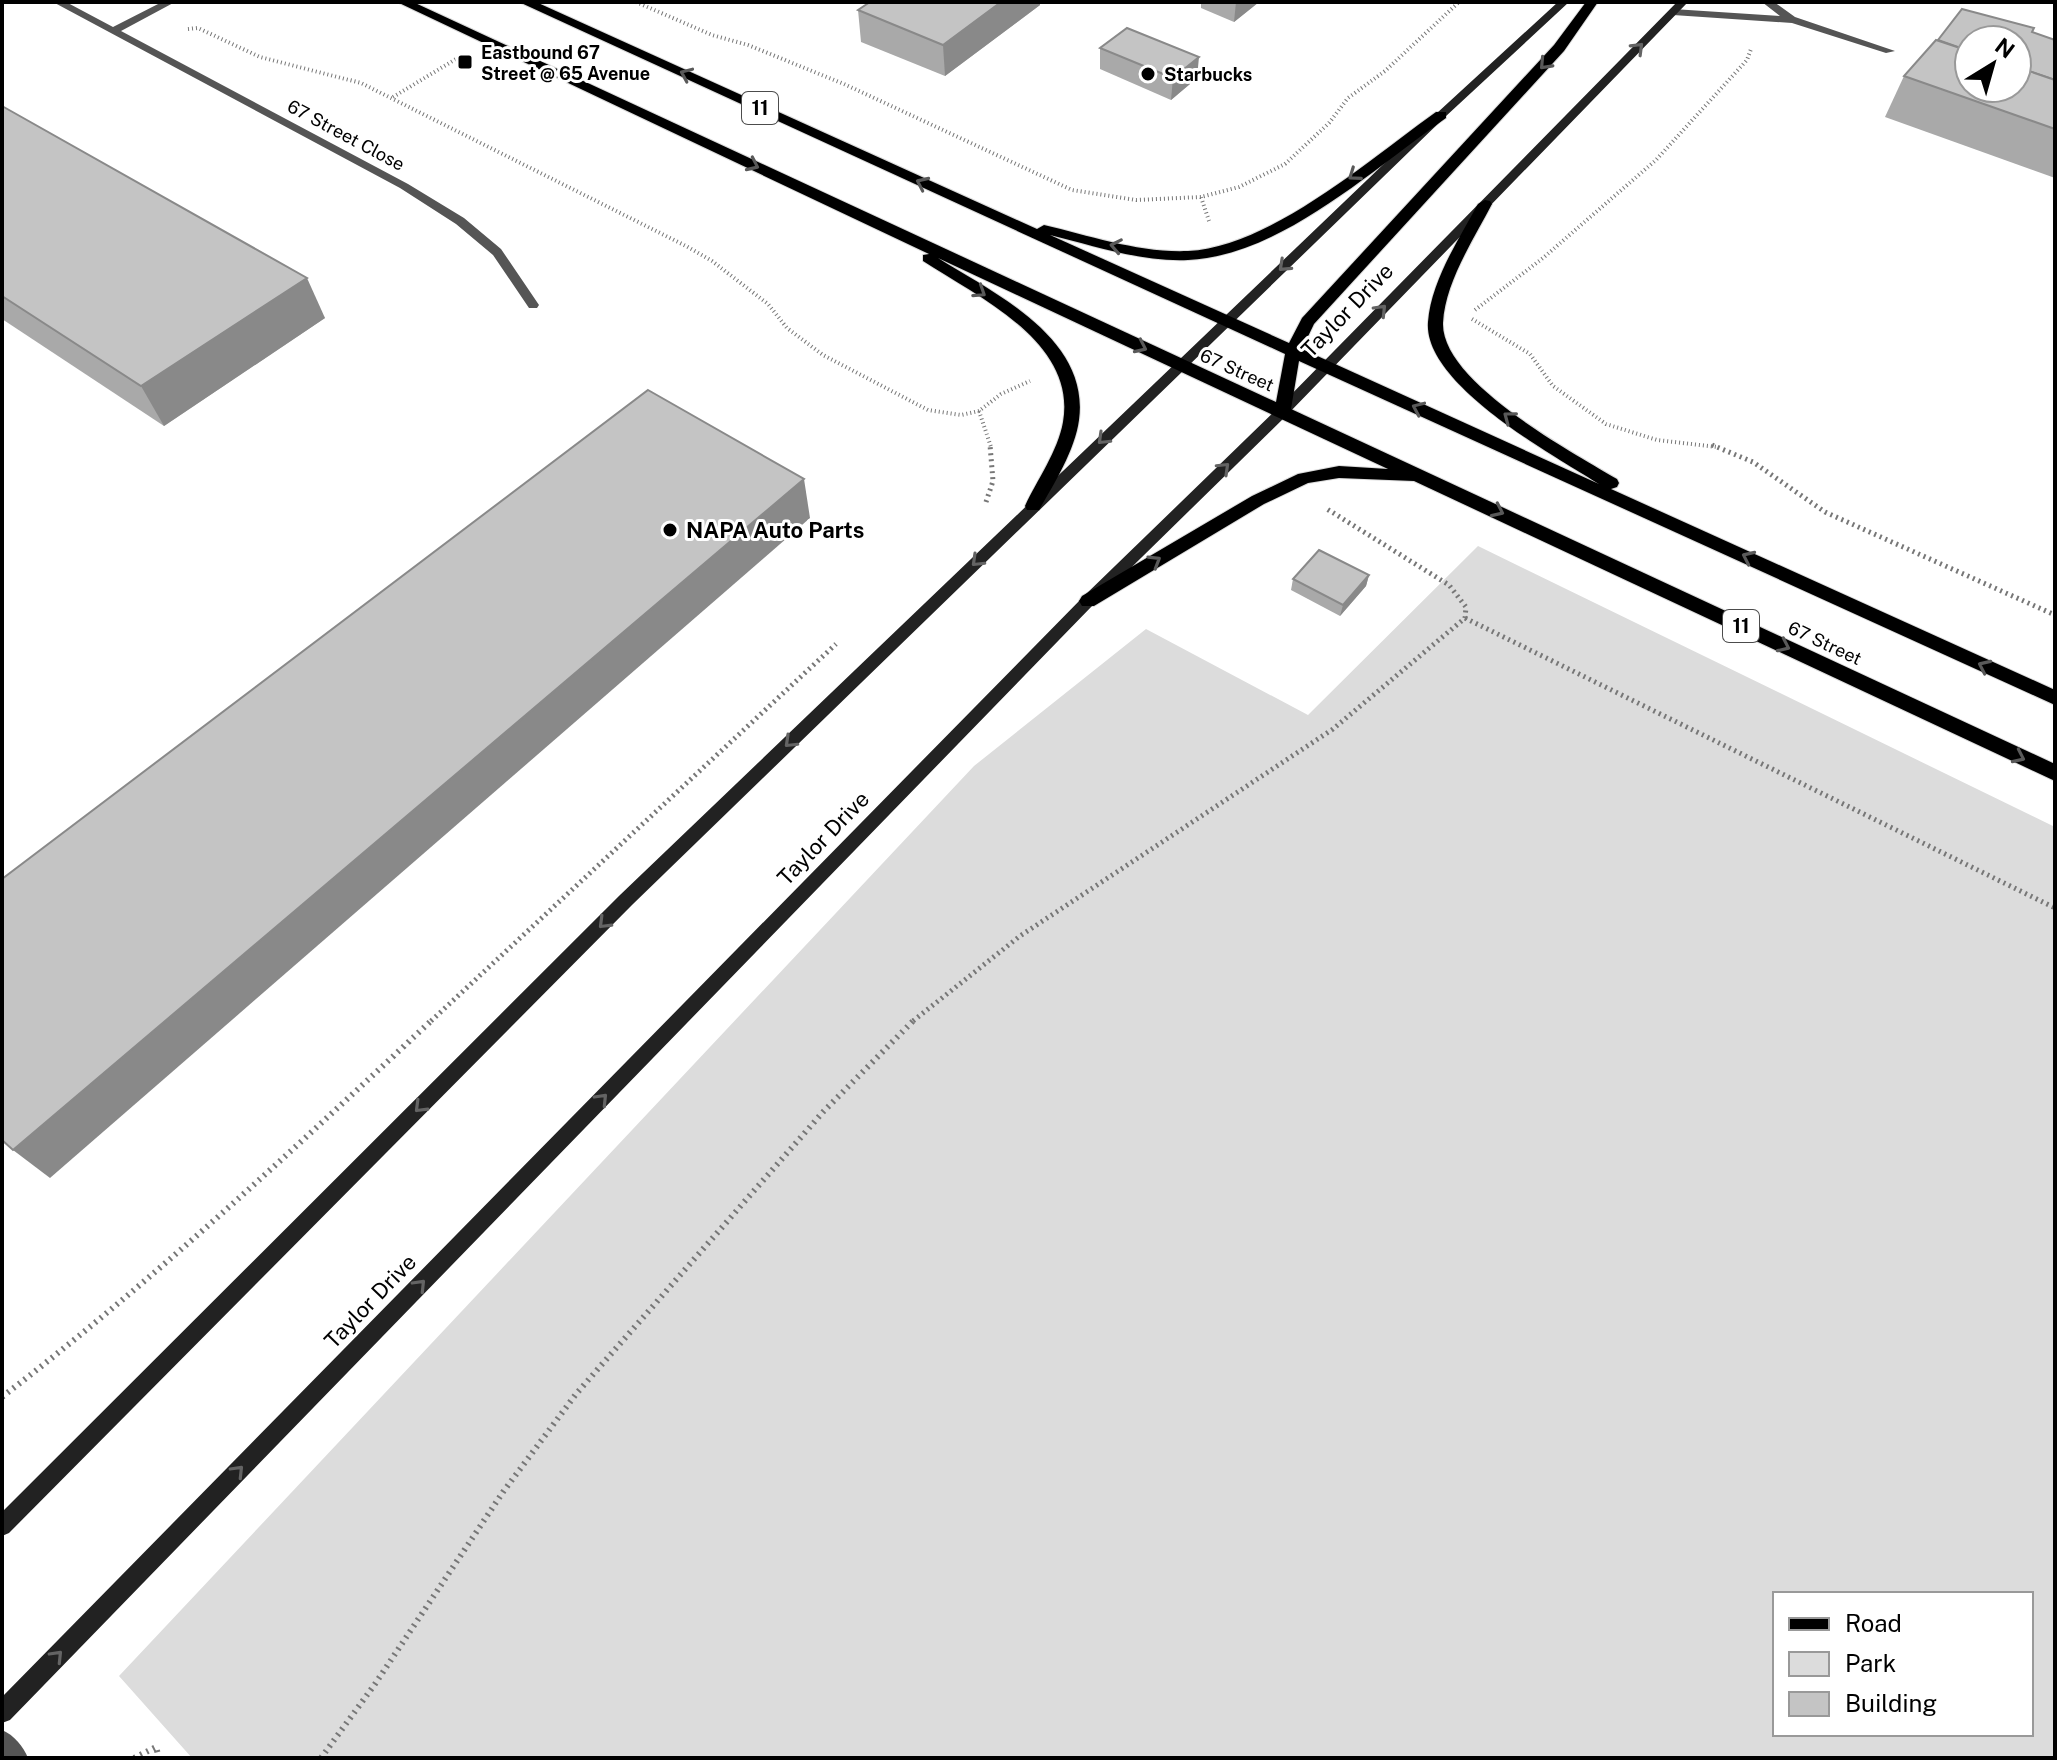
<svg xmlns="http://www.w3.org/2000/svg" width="2057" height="1760" font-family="'Public Sans',sans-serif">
<rect width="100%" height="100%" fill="#fff"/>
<!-- green -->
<path fill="#dcdcdc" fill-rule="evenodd" d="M1478,546L2055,827V1758H192L119,1676L974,766L1146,629L1308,715ZM1775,1594H2031V1734H1775Z"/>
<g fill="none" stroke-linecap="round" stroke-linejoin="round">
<!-- primary casing -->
<g stroke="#dbdbdb" stroke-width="2">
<path id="primary" d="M397,2H413L1276,402L1285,354L519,2H536L1037,229L1044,225C1091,236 1139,253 1188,251C1270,247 1370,159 1436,112H1446V118C1373,169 1280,256 1188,260C1141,262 1095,246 1050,235L1289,343L1302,318L1554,45L1586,2H1598L1564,51L1314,324L1302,349L1599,484C1553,455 1423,384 1428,322C1431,281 1459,239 1478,204L1485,200L1490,201L1492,204C1474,239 1445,282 1443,323C1441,382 1572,452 1617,479L1619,483L1617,487L1611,489L2055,690V705L1299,361L1291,409L2055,764V781L1414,481L1339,478L1308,483L1264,504L1094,606H1082L1079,601L1082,596L1252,496L1298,474L1339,466L1388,469L938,258C996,294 1090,339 1079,420C1075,450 1054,484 1039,510H1027L1025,506C1037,480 1058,451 1063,422C1077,342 978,297 923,261V255L929,254Z"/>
</g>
<!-- path-far2 -->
<g stroke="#777" stroke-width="4" stroke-dasharray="1 3" stroke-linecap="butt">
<path d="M636,2L712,35L748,45L844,84L1072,190L1136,200L1201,197"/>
<path d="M188,29L198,28L260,57L361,83L686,246L712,261L768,304L787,328L823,355L928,410L961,415L979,411L1001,394L1030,381"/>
<path d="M393,97L456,59"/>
<path d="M1209,221L1201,197L1239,187L1285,164L1329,123L1348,98L1385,71L1459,2"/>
<path d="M1475,310L1543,258L1656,160L1747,60L1751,49"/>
<path d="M1472,319L1530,354L1553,386L1606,424L1657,440L1717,447"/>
<path d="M979,411L991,447"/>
</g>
<!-- path-far1 -->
<g stroke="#777" stroke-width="5" stroke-dasharray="2 4" stroke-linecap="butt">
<path d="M1712,445L1753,462L1825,512L2055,615"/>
<path d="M986,502L993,481L990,445"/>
<path d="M1465,618L2055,908"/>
<path d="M431,1021L836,644"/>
<path d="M913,1021L1020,936L1333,729L1465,618L1466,607L1449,585L1327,509"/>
</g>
<!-- path -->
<g stroke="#777" stroke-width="6" stroke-dasharray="2 5" stroke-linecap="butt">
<path d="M2,1397C154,1280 293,1150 433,1019"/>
<path d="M134,1758L156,1747L159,1758"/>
<path d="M321,1758L375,1684L503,1492L576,1394L823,1112L915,1019"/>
</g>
<!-- service -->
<path fill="#555" fill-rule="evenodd" d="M1762,2H1774L1795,17L1895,51L1886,53L1792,23L1673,15L1668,12L1673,9L1780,16Z"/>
<!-- minor -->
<g fill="#555" fill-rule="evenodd">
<path d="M53,2H66L113,27L162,2H175L121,31L408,184L464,218L501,249L539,305L537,308H529L493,255L456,224L400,188Z"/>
<path d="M2,1730C14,1735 23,1746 28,1758H3Z"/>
</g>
<!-- secondary -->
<g fill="#222" fill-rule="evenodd">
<path d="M1558,2H1569L1445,117L632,905L9,1533L2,1536V1512L620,895L1437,113Z"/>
<path d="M1677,2H1688L1287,415L1093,605L10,1720L2,1723V1697L1083,597L1277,409Z"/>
</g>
<!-- primary -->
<use href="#primary" fill="#000" fill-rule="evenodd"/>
</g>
<!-- wall -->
<g fill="#a9a9a9">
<path d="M870,2H1040V5L945,76L861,42L858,10Z"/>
<path d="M1201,2H1259L1234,22L1201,8Z"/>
<path d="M2032,32L2055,40V178L1885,117L1904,76Z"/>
<path d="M1100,48L1197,78L1171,100L1100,69Z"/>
<path d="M2,106L325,318L164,426L2,319Z"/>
<path d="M1369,575L1366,586L1340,616L1291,590L1293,579Z"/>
</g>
<!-- shaded-wall -->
<g fill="#898989">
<path d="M1001,2H1040V5L945,76L943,45Z"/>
<path d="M1236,2H1259L1234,22Z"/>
<path d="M1199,57L1197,78L1171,100L1173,78Z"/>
<path d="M307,278L325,318L164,426L141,386Z"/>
<path d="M804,479L810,518L50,1178L13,1150Z"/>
<path d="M1369,575L1366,586L1340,616L1343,605Z"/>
</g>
<!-- building -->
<g fill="#c4c4c4" stroke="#898989" stroke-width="2">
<path d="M870,2H1001L943,45L858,10Z"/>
<path d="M1962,9L2034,28L2032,32L2055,40V80L2017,67V40H1969V51L1938,40Z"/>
<path d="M1127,28L1199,57L1173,78L1100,48Z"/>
<path d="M1936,40L1969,51V88H2017V67L2055,80V129L1904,76Z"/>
<path d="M2,106L307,278L141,386L2,296Z"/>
<path d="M648,390L804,479L13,1150L2,1140V879Z"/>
<path d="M1319,550L1369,575L1343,605L1293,579Z"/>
</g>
<!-- one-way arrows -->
<defs><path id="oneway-chevron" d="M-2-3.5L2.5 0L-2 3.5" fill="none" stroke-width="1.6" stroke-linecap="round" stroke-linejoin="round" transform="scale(2)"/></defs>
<g stroke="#646464">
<use href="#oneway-chevron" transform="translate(1638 48) rotate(-45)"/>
<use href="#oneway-chevron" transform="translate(1284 266) rotate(137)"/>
<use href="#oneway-chevron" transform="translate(1381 310) rotate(-46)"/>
<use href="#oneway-chevron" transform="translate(1103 439) rotate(136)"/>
<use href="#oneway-chevron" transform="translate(1224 468) rotate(-44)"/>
<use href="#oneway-chevron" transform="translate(977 561) rotate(136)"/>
<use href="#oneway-chevron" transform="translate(790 742) rotate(136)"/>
<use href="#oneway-chevron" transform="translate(604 923) rotate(135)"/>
<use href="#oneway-chevron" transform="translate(602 1099) rotate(-46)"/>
<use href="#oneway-chevron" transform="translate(420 1107) rotate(135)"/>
<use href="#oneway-chevron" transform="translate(420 1285) rotate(-46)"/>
<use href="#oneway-chevron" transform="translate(238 1471) rotate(-46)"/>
<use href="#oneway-chevron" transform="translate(57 1656) rotate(-46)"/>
</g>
<g stroke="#595959">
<use href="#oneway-chevron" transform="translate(1545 64) rotate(133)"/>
<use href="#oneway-chevron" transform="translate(686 74) rotate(-156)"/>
<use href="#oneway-chevron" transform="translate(753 165) rotate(25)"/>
<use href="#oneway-chevron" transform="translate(1354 175) rotate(145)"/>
<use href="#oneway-chevron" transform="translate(922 183) rotate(-155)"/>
<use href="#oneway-chevron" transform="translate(1116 246) rotate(-169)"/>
<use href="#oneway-chevron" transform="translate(980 292) rotate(33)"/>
<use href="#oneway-chevron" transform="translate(1141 347) rotate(25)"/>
<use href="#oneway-chevron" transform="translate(1418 408) rotate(-156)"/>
<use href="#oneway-chevron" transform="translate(1509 417) rotate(-143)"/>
<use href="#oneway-chevron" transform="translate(1498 511) rotate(25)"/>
<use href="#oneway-chevron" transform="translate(1748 557) rotate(-155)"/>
<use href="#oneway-chevron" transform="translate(1155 561) rotate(-31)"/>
<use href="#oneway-chevron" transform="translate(1784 646) rotate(25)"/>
<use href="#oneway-chevron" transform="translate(1984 666) rotate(-155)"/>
<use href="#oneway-chevron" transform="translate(2019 757) rotate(25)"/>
</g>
<!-- markers -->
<g fill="#000" stroke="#fff" stroke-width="3">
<rect x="457" y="54" width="16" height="16" rx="4"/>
<circle cx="1148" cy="74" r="8"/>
<circle cx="670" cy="530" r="8"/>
</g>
<g text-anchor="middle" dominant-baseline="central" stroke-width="6" stroke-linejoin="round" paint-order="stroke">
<!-- far-poi labels -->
<g font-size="18" font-weight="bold" fill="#000" stroke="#fff" text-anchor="start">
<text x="481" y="52">Eastbound 67<tspan x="481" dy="21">Street @ 65 Avenue</tspan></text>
<text x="1164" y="74">Starbucks</text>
</g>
<!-- far-street labels -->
<g font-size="18" fill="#000" stroke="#fff">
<text transform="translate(346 135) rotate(28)">67 Street Close</text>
<text transform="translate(1237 370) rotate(24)">67 Street</text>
<text transform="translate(1825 643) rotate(25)">67 Street</text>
</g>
<!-- shield labels -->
<g fill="#fff" stroke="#4c4c4c" stroke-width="2">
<rect x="742" y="92" width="36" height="32" rx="6"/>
<rect x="1723" y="610" width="36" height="32" rx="6"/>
</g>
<g font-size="20" font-weight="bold" fill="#000">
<text x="760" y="108">11</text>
<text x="1741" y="626">11</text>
</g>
<!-- street labels -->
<g font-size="22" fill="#000" stroke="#fff">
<text transform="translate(1347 310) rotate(-46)">Taylor Drive</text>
<text transform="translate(823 838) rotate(-46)">Taylor Drive</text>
<text transform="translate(370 1301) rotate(-46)">Taylor Drive</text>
</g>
<!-- poi labels -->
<g font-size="22" font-weight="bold" fill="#000" stroke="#fff" text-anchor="start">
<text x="686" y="530">NAPA Auto Parts</text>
</g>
</g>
<!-- border -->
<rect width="2057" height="1760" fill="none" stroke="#000000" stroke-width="8"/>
<!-- legend -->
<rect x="1773" y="1592" width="260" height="144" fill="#ffffff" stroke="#999999" stroke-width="2"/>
<rect x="1789" y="1618" width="40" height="12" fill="#000000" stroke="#999999" stroke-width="2"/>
<text x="1845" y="1632" font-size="24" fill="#000000">Road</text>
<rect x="1789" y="1652" width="40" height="24" fill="#dcdcdc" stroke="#999999" stroke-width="2"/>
<text x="1845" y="1672" font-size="24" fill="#000000">Park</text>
<rect x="1789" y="1692" width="40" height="24" fill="#c4c4c4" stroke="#999999" stroke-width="2"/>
<text x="1845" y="1712" font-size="24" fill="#000000">Building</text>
<!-- north arrow -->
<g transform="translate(1993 64) rotate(37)"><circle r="38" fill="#ffffff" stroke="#999999" stroke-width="2"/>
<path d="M0-6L14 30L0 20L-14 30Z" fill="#000000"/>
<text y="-12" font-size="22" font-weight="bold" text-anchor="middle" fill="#000000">N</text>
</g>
</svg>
